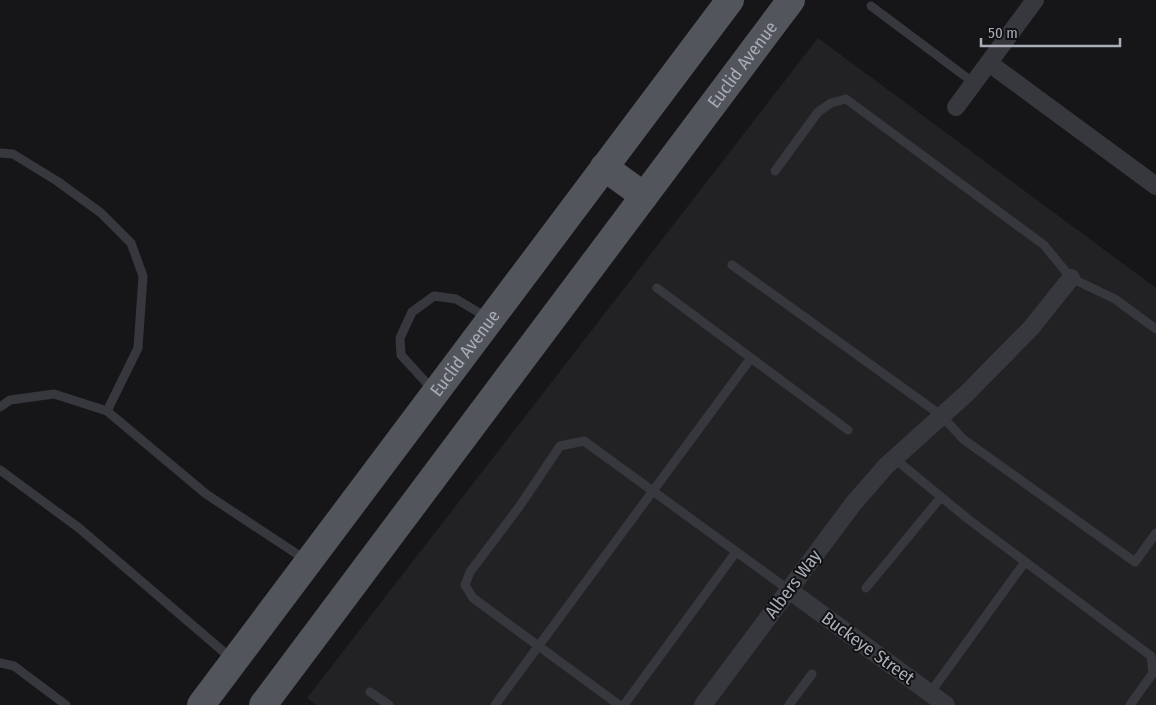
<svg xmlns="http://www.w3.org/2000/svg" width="1156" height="705" font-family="'Fira Sans Condensed',sans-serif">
<rect width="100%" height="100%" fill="#161618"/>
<!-- built -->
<path fill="#222225" d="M818,38L1156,288V705H316L307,698Z"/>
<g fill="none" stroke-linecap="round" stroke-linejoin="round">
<!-- lane -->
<g stroke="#37383d" stroke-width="9">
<path d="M871,6L974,83"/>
<path d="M0,153L13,154L57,181L101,213L131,243L143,276L138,348L107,411"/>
<path d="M775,171L818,112L831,103L846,99L1044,245L1071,278L1115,299L1156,329"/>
<path d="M732,265L942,416L963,439L1135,562L1156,533"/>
<path d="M657,288L848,430"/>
<path d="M433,390L401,355L400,338L412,312L434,296L456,299L488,318"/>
<path d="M0,407L10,400L54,394L107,411L206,494L306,560"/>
<path d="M895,459L968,519L1151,656L1153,673L1130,705"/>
<path d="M0,470L79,528L232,659"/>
<path d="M866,588L941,497"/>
<path d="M0,663L14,666L66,705"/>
<path d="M370,692L389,705"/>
<path d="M930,693L1025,562"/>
<path d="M495,705L751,358"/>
<path d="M619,705L473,598L465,585L470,572L519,507L560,446L584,441L789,590"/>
<path d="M624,705L736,552"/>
<path d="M789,705L812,674"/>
</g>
<!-- street -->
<g stroke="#37383d" stroke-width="18">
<path d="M989,63L1156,186"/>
<path d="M956,107L1035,0"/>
<path d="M789,590L946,705"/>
<path d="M703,705L853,504L886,466L966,394L1031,328L1071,278"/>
</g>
<!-- primary -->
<g stroke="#53555c" stroke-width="28">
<path d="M604,167L644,196"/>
<path id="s1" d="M201,705L730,0"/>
<path id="s2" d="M263,705L791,0"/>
</g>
</g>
<g text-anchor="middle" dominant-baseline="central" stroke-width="4" stroke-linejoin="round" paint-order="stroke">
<!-- street labels -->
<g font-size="18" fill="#a8adb8" stroke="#111113">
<text stroke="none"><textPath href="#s2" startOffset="800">Euclid Avenue</textPath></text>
<text stroke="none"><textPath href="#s1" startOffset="440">Euclid Avenue</textPath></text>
<text transform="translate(793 584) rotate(-53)">Albers Way</text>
<text transform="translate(868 648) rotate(36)">Buckeye Street</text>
</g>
</g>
<!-- scale -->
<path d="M981 38v8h139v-8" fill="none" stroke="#a8adb8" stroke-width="2.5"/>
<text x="988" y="38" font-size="15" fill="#a8adb8" stroke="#111113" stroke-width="4" paint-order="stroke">50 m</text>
</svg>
